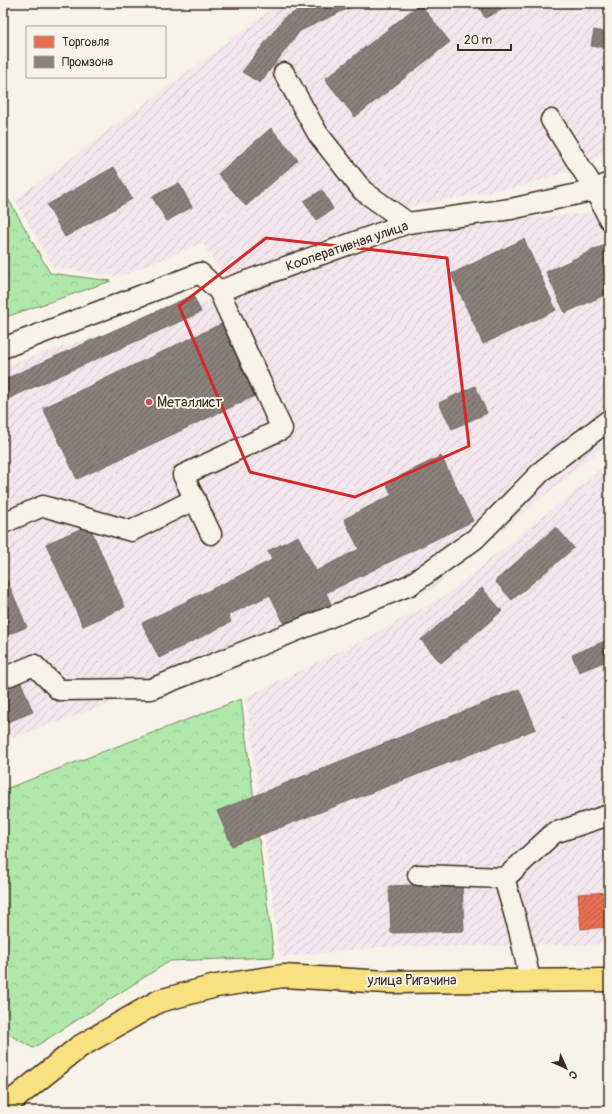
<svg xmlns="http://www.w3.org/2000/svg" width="612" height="1114" font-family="Pangolin,sans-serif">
<defs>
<pattern id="industrial-furrows" width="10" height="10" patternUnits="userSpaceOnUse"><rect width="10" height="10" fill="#f3e6ec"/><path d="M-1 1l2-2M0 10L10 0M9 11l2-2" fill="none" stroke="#d1c5ca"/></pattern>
<pattern id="park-crowns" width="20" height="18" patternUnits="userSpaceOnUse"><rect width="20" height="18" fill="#b0e8ab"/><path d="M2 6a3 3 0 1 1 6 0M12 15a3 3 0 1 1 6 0" fill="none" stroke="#98c793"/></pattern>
<pattern id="shops-hatch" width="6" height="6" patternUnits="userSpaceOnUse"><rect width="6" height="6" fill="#e76f51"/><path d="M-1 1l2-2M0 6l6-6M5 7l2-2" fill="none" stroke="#bc5b43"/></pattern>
<pattern id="industry-hatch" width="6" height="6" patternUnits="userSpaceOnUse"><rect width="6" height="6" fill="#8a817c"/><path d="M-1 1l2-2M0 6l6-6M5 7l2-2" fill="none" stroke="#726a65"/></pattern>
</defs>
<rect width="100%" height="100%" fill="#f7f3e8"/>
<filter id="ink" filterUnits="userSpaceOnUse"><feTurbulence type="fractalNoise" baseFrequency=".025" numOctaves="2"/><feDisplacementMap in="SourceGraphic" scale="8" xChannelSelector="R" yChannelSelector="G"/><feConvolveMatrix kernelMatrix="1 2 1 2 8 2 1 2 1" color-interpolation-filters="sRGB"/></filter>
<g filter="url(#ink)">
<!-- industrial -->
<g fill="url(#industrial-furrows)">
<path d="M280,3H609V151L571,171L518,187L416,205L229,282L202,243L118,277L53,267L15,200Z"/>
<path d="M593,213L609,245V442L429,591L3,741V366L447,224Z"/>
<path d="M609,463V944L381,947L280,957L246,697L361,641L443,597Z"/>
</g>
<!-- park -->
<g fill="url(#park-crowns)" stroke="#768964">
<path d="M3,192L10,202L50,273L111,281L3,318Z"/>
<path d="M241,699L274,957L170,961L33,1048L3,1031V790Z"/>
</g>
<!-- shops -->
<path fill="url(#shops-hatch)" stroke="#b35a42" d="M609,892V927L581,929L578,894Z"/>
<!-- industry -->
<g fill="url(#industry-hatch)" stroke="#726760">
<path d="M313,3H360L300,31L260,83L242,72L285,17Z"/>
<path d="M477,3H516L485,18Z"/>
<path d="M420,4L450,42L355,117L325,79Z"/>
<path d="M594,30L609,33V48L591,46Z"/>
<path d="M271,128L298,160L246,206L218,174Z"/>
<path d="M114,167L132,199L65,237L47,205Z"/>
<path d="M179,183L192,207L167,221L152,197Z"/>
<path d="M322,190L333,209L316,220L304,201Z"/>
<path d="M524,239L556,310L483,344L451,274Z"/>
<path d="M602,246L609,261V293L565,313L546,272Z"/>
<path d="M193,295L201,312L3,401V380Z"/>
<path d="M221,324L255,396L77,479L43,408Z"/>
<path d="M475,386L487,413L452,429L439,403Z"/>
<path d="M3,431L7,440L3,442Z"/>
<path d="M441,456L473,521L326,593L331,604L286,627L270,595L228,615L231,622L159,658L142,623L272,560L268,551L298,536L316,571L359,549L344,519L392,495L386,483Z"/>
<path d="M89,525L125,607L83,626L46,544Z"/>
<path d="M556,527L574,548L512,600L495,581Z"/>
<path d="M3,571L27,627L7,635L3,626Z"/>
<path d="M482,588L502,611L441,663L421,640Z"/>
<path d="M607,640L609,645V660L579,672L572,655Z"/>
<path d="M20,680L33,712L3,724V687Z"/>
<path d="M519,689L536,729L232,846L217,811Z"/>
<path d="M462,883L464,931L391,933L389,886Z"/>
</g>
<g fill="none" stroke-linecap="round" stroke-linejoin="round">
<!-- minor casing -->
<g stroke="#3b2a1e" stroke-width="23">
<g id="minor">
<path d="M284,73L318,134L363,191L408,223"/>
<path d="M551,120L595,190L609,219"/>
<path d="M219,291L408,223L511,209L595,190L609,183"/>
<path d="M3,348L200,273L219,291L282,429L183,475L211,534"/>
<path d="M3,523L43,506L131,531L195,499"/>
<path d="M3,678L34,665L59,690L151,689L410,585L475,539L544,469L609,420"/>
<path d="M418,875L504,878L519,930L530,980"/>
<path d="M504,879L554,833L609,815"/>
</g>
</g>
<!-- major casing -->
<g stroke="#3b2a1e" stroke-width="25">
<path id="major" d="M3,1108L79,1047L159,1001L216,986L283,976L387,982L609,980"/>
</g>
<!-- path -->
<path stroke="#3b2a1e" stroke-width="2.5" stroke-dasharray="1 3" stroke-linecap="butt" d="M3,36L9,3"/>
<!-- minor -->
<use href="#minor" stroke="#f7f3e8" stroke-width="20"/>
<!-- major -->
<use href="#major" stroke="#fae180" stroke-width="22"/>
</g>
</g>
<!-- marked area -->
<path fill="none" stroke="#d62828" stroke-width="3" stroke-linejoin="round" d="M266,238L447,258L469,446L355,497L250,472L179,306Z"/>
<!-- markers -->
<circle fill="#d1495b" stroke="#f7f3e8" stroke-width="1.5" cx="149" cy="402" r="4"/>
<g text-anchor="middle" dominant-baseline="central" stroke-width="4" stroke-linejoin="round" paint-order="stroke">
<!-- street labels -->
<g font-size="14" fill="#3b2a1e" stroke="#f7f3e8">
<text transform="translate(347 246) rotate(-19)">Кооперативная улица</text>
<text x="412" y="980">улица Ригачина</text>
</g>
<!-- poi labels -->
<g font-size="14" fill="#3b2a1e" stroke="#f7f3e8" text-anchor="start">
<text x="157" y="402">Металлист</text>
</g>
</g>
<!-- margin -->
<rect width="612" height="1114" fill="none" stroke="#f7f3e8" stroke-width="16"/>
<rect x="8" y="8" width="596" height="1098" fill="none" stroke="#3b2a1e" stroke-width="1.5" filter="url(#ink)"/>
<!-- legend -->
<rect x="26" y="26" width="140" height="52" fill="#f7f3e8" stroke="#aca397"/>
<rect x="34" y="36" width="20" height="12" fill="#e76f51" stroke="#aca397"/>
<text x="62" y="46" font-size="12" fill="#3b2a1e">Торговля</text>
<rect x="34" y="56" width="20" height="12" fill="#8a817c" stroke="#aca397"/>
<text x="62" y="66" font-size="12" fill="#3b2a1e">Промзона</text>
<!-- north arrow -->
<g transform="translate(566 1068) rotate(135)" stroke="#f7f3e8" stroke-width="3" paint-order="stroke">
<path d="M0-3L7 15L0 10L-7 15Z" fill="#3b2a1e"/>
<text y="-6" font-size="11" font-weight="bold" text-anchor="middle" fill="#3b2a1e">С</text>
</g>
<!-- scale -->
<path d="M458 44v6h53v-6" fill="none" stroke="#3b2a1e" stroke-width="2"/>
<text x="464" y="44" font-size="12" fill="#3b2a1e" stroke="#f7f3e8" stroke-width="3" paint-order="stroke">20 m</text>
</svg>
